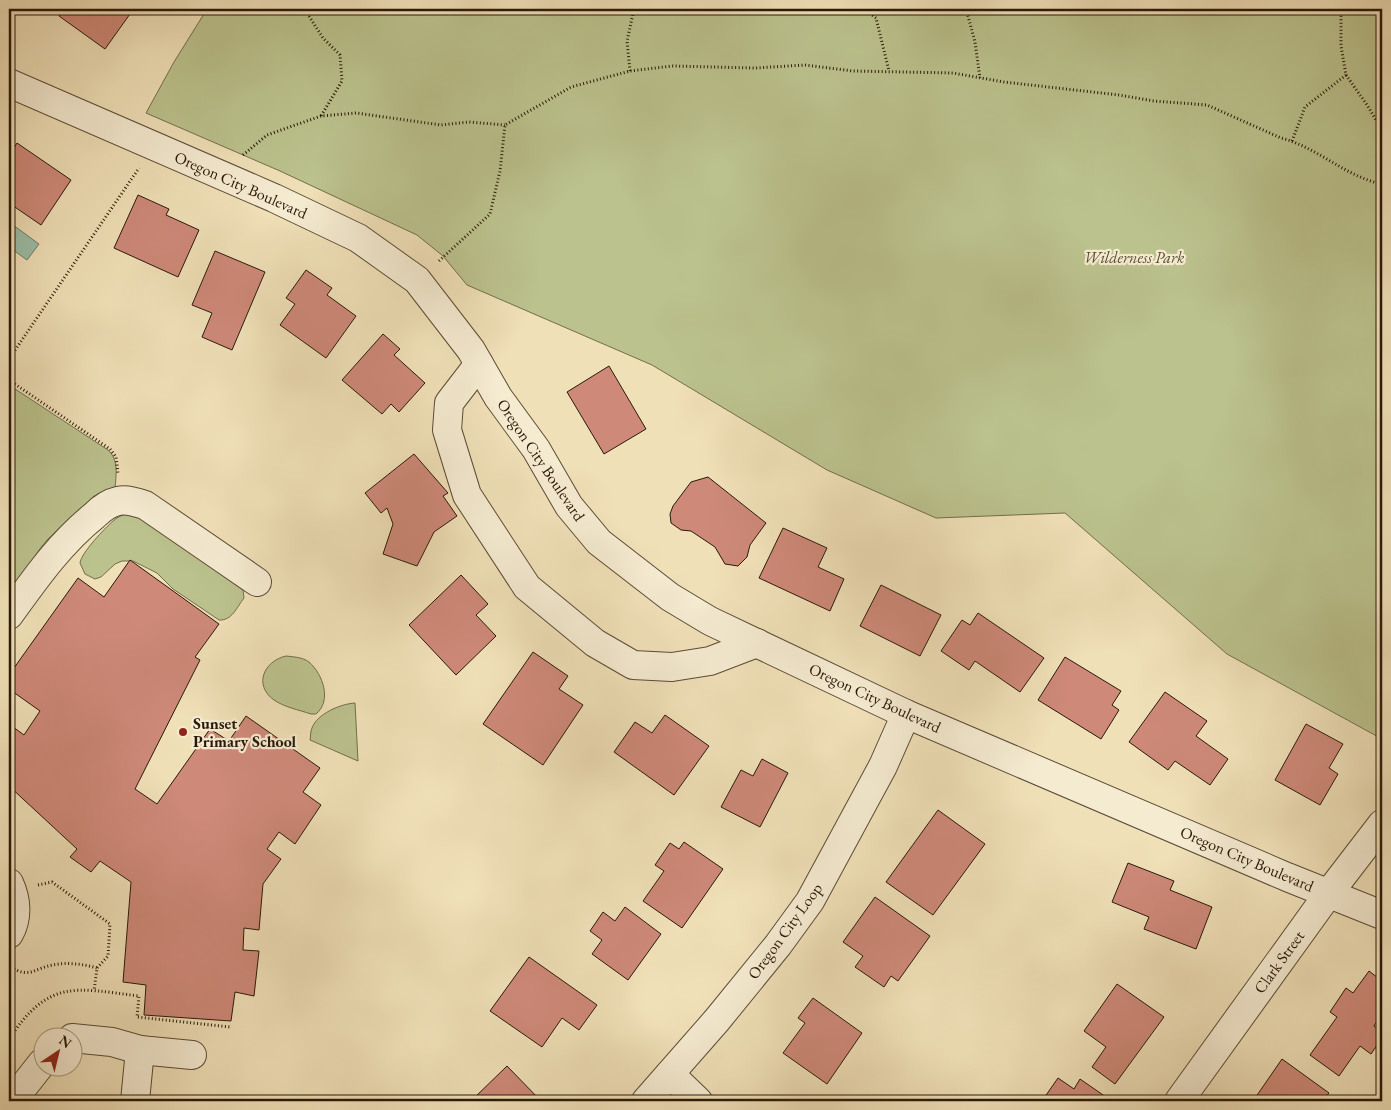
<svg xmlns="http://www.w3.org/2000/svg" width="1391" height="1110" font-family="'EB Garamond',serif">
<rect width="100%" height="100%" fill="#f0e0b8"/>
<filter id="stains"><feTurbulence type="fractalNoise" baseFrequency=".004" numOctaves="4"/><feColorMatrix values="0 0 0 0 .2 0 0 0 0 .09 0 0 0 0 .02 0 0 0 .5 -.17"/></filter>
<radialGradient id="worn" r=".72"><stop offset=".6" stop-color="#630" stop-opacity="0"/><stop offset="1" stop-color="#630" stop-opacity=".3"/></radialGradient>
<!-- green -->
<g fill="#bbc28d" stroke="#726e4b">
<path d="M207,9H1382V739L1227,654L1065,513L936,518L827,470L652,365L467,285L443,256L417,235L280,171L146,113L174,62Z"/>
<path d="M9,385L108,450C119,460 116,475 115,489L94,496L48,539L42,546L9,593Z"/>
<path d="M128,514L136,515L144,520L243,590L244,598C237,607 232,621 219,620L173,589L157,573L133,561H122L115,564L101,577L95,579L85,574L80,563C81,553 105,528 113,521C117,517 122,515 128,514Z"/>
<path d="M286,656C294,657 302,657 309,662C323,674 332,701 316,714H311C299,710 284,707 274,700C253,685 264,661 286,656Z"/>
<path d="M355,703L358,761L310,740C311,736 310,732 312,728C317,714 340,704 355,703Z"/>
</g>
<!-- water -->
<path fill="#9bbea9" stroke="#6d7c69" d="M9,222L39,244L27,260L9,247Z"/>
<!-- building -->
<g fill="#ce8979" stroke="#291909">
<path d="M64,9H123L130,14L105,49L59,16Z"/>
<path d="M17,143L71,180L41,225L9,203V156Z"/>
<path d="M138,195L169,209L166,215L199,230L178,277L114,248Z"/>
<path d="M215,251L265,272L232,350L202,337L212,313L192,305Z"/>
<path d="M306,270L332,288L327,295L356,316L326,358L280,325L295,304L286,298Z"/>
<path d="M383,334L400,349L394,355L425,383L399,412L391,404L382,414L342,380Z"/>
<path d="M609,366L646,429L604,454L567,392Z"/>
<path d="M414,454L448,493L443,496L457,516L434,532L417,566L383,554L393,524L387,508L381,513L365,493Z"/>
<path d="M708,477L766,523L750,545L747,557L738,566L725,564L715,547L691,531L681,530L671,523L670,514L673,506L691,482Z"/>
<path d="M783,528L827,548L818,567L844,579L830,611L759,578Z"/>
<path d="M130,560L219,624L195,657L200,660L135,789L157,804L210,729L229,741L246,716L320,768L303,792L321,805L295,844L279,832L267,849L281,859L263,884L259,930L244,928L243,950L259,951L254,996L235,992L231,1021L144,1015L146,985L123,982L131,882L100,861L91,872L70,857L77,849L9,786V724L24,735L40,711L9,689V675L78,578L104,597Z"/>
<path d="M461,575L488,604L476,615L496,636L456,675L409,625Z"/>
<path d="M881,585L941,615L920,656L860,626Z"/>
<path d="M978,613L1044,658L1020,692L975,661L969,670L941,651L962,620L970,625Z"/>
<path d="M533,652L568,676L559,689L583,705L543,765L483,724Z"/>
<path d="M1065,657L1121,691L1112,705L1119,710L1101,739L1038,700Z"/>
<path d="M1165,692L1207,721L1196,736L1228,759L1210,785L1175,761L1168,770L1129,742Z"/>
<path d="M665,715L709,746L674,795L614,752L635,722L652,733Z"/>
<path d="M1306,724L1343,744L1329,768L1338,774L1320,805L1275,780Z"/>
<path d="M762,759L788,773L760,827L721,807L741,770L753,776Z"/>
<path d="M938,810L985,844L933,915L886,882Z"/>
<path d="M684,842L723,869L682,928L643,901L664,871L655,865L670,843L679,849Z"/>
<path d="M1128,863L1174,881L1170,890L1212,907L1196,949L1144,929L1149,917L1112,902Z"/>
<path d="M875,897L930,936L898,981L891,976L884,987L855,967L863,956L843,942Z"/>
<path d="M625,907L661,934L628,980L592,954L602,940L590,931L603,912L615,921Z"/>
<path d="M529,957L597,1005L579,1030L562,1018L542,1047L490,1011Z"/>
<path d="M1369,971L1382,981V1014L1374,1026L1382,1032V1038L1371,1054L1360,1046L1339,1076L1310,1055L1337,1017L1330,1012L1346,988L1353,993Z"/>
<path d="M1117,984L1164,1017L1115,1084L1092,1067L1106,1047L1084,1031Z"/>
<path d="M813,998L862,1033L827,1084L783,1053L805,1023L798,1018Z"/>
<path d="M1282,1059L1329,1093L1323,1101H1253Z"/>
<path d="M507,1066L541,1101H471Z"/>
<path d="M1058,1078L1074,1089L1080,1079L1106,1097L1103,1101H1042Z"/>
</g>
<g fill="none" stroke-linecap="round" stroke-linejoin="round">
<!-- minor casing -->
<g stroke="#5b4b35" stroke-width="30">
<g id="minor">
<path d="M9,83L274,198L358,238L417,280L471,350L498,397L536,449L569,506L599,542L670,597L710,621L906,714L1287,877L1382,915"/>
<path d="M479,364L449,403L447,430L467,495L527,587L595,643L633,665L672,667L710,661L757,643"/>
<path d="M9,615C35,579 60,543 95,515C101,509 109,503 118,501C127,499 136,502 145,505L257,582"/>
<path d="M9,883C17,900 18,918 9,934"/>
<path d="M72,1038L112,1042L140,1050L192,1055"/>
<path d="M670,1074L698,1101"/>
<path d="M12,1101L42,1063"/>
<path d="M135,1101L140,1050"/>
<path d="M646,1101L717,1020L778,945L810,901L883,766L906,714"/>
<path d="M1179,1101L1329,893L1382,824"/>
</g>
</g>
<!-- path -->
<g stroke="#291909" stroke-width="3" stroke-dasharray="1 2.5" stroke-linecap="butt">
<path d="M302,9L305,10L323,38L340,55L342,81L321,116"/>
<path d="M864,9L876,18L889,71"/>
<path d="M966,9L975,42L980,78"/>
<path d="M630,71L627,41L634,9"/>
<path d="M1346,75L1367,105L1382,130"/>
<path d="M1292,141L1305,107L1346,75L1341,46V9"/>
<path d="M243,155L267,135L321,116L356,113L441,125L469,122L505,125"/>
<path d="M439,261L490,214L500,171L505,125L571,87L630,71L672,66L755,68L805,65L853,71L953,73L1004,82L1119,95L1154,101L1207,105L1281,138C1317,147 1346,177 1382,184"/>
<path d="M9,359L139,168"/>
<path d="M9,380L110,449L116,457L118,473"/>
<path d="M38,885L52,882L110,924L108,956L97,968"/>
<path d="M11,967C29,979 35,968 53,965C67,962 83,964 97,968L94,991"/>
<path d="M9,1039C49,979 74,988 139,996L137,1017L230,1027"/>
</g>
<!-- minor -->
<use href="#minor" stroke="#f5ebd1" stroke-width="28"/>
</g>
<!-- markers -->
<circle fill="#8f2418" stroke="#f5ebd1" stroke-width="2" cx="183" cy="732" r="5"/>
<g text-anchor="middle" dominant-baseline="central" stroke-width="4.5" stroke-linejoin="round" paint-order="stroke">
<!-- street labels -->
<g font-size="16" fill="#291909" stroke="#f5ebd1">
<text transform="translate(241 185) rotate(24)">Oregon City Boulevard</text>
<text transform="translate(541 460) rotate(56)">Oregon City Boulevard</text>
<text transform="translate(875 698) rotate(25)">Oregon City Boulevard</text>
<text transform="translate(1247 859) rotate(23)">Oregon City Boulevard</text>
<text transform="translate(785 931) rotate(-54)">Oregon City Loop</text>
<text transform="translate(1279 962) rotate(-54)">Clark Street</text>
</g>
<!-- park labels -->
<g font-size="16" font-style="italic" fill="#554c31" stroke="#f5ebd1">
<text x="1134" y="257">Wilderness Park</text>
</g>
<!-- poi labels -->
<g font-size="16" font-weight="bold" fill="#291909" stroke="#f5ebd1" text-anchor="start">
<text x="193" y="723">Sunset<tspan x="193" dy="18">Primary School</tspan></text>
</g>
</g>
<!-- margin -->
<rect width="1391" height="1110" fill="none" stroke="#f0e0b8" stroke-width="30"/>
<rect x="10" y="10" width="1371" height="1090" fill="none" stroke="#291909" stroke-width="2.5"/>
<rect x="15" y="15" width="1361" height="1080" fill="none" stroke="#291909"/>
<!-- north arrow -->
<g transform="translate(58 1052) rotate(35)"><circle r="24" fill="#f5ebd1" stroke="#a39781"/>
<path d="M0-4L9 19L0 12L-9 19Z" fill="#8f2418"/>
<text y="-8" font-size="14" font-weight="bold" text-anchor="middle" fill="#291909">N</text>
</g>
<rect width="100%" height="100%" filter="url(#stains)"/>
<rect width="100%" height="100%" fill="url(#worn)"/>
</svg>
